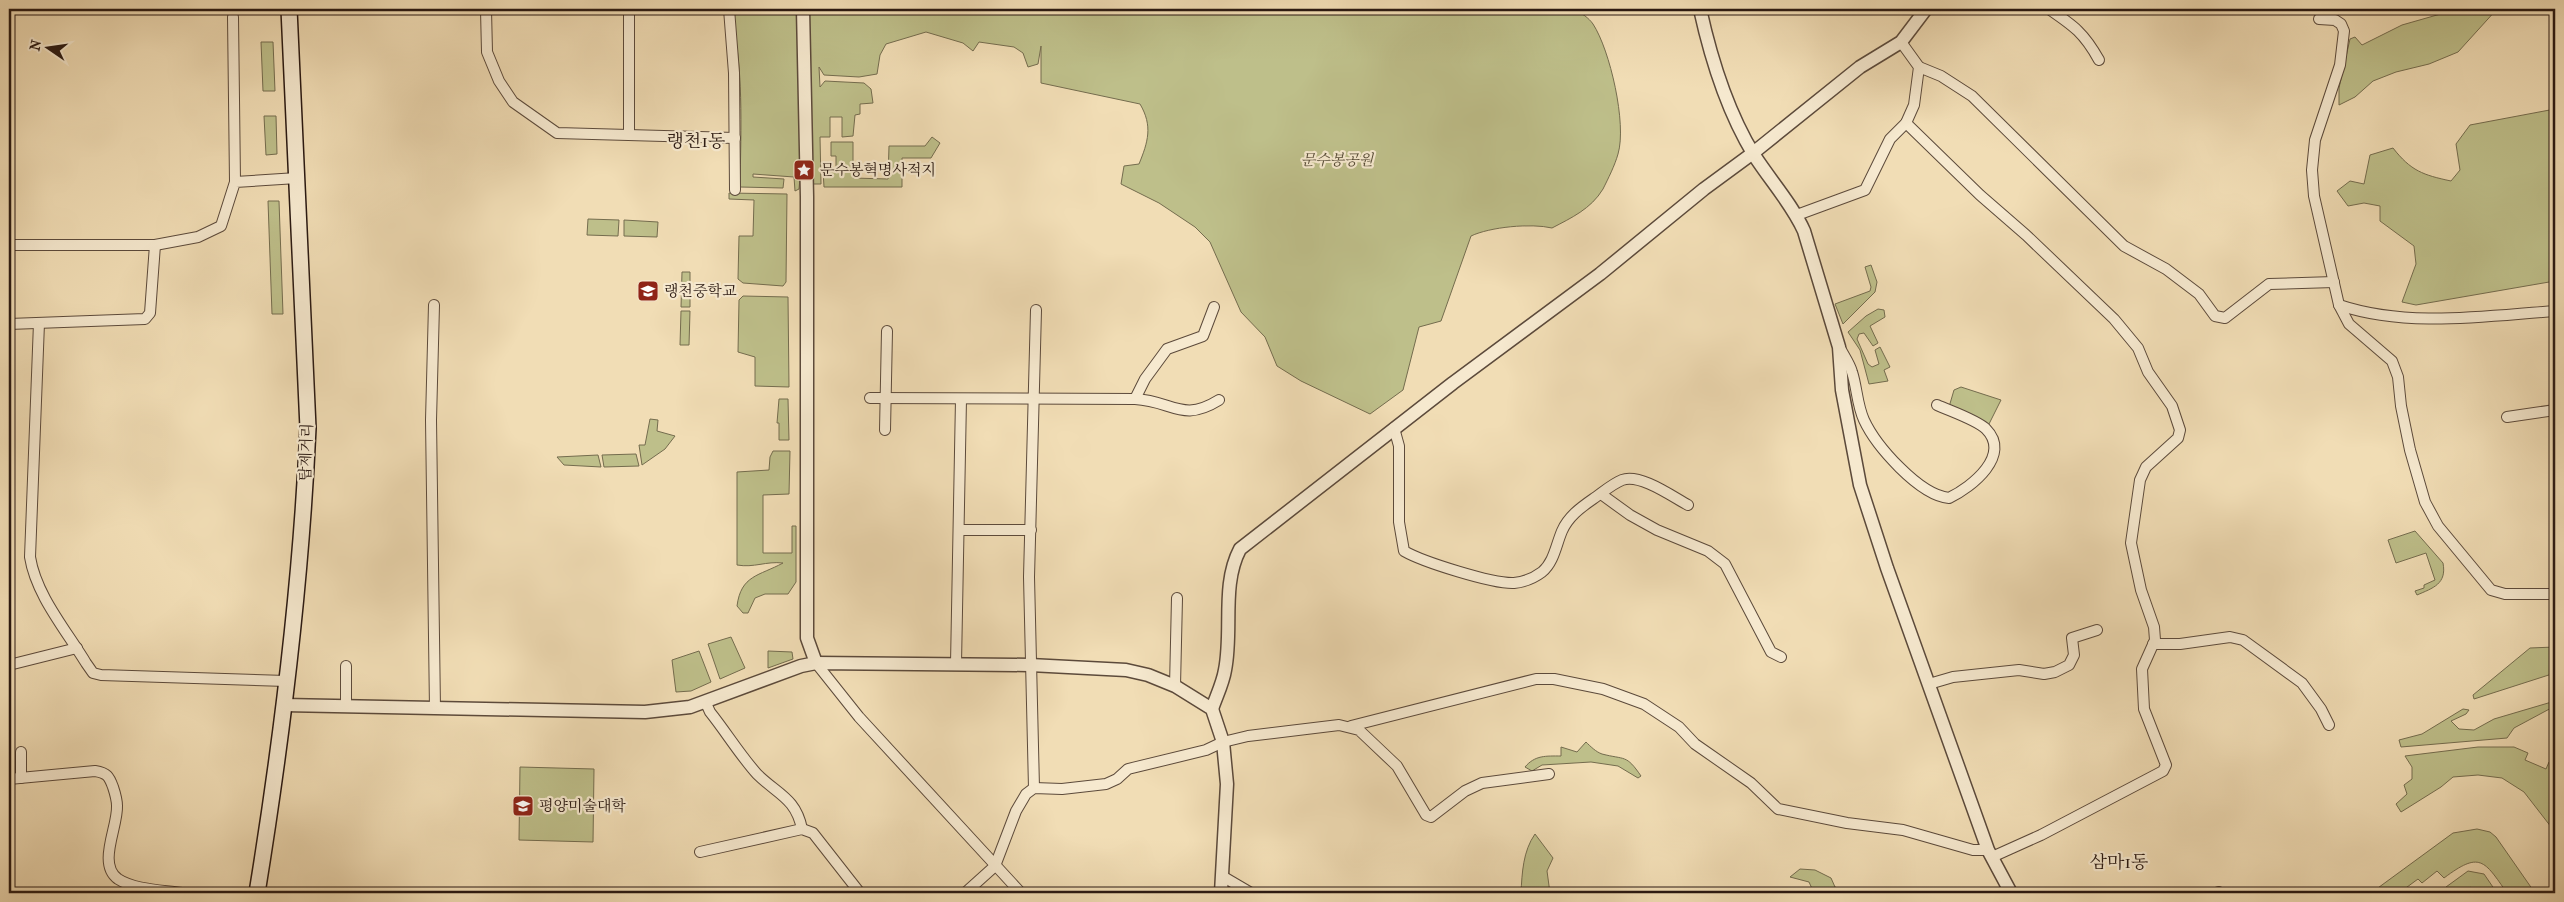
<svg xmlns="http://www.w3.org/2000/svg" width="2564" height="902" font-family="'IM FELL French Canon','Noto Serif KR',serif">
<rect width="100%" height="100%" fill="#f1ddb5"/>
<filter id="stains"><feTurbulence type="fractalNoise" baseFrequency=".004" numOctaves="4"/><feColorMatrix values="0 0 0 0 .2 0 0 0 0 .09 0 0 0 0 .02 0 0 0 .5 -.17"/></filter>
<radialGradient id="worn" r=".72"><stop offset=".6" stop-color="#630" stop-opacity="0"/><stop offset="1" stop-color="#630" stop-opacity=".3"/></radialGradient>
<!-- green -->
<g fill="#bebf8a" stroke="#746c4e">
<path d="M730,9H1575C1581,13 1589,18 1593,24C1610,50 1627,124 1618,154C1615,165 1608,179 1603,189C1591,209 1571,218 1552,228C1531,223 1490,227 1471,236L1441,321L1419,327L1403,390L1370,414L1301,381L1277,366L1265,337L1241,312L1210,242L1195,227L1159,203L1121,184L1124,166L1139,164C1148,142 1153,126 1140,104L1041,83V46L1038,64L1028,67L1023,53L1014,47L979,42L973,51L963,43L926,32L886,44L880,55L877,74L859,77L824,75L819,67L820,87L825,81L864,83L871,89L873,103L860,104V114L855,115L853,136L842,137V117H830V137H820L821,184H809V178H800L799,189L795,191L794,177L753,174V177L784,179L783,188L740,187C741,126 744,68 730,9Z"/>
<path d="M2458,9H2497L2458,52L2429,64L2396,72L2373,81L2355,97L2339,105V88L2350,39L2355,37L2362,45L2402,25Z"/>
<path d="M261,42H273L275,91H263Z"/>
<path d="M2555,109V281L2416,305L2402,302L2416,264L2414,246L2380,221V206L2364,203L2348,206L2337,191L2350,181L2364,184L2370,155L2393,148C2411,171 2423,175 2451,181L2460,170L2456,144L2470,125Z"/>
<path d="M264,116H276L277,154L266,155Z"/>
<path d="M932,137L940,143L931,158H902V187H824L823,170L836,169V156H831V142H853V178L888,179L889,146H925Z"/>
<path d="M729,193L787,194L786,282L783,286L743,283L738,279L739,236H753L754,200L729,199Z"/>
<path d="M268,201H279L283,314H272Z"/>
<path d="M588,219L619,220L618,236L587,235Z"/>
<path d="M624,220L658,222L657,237L624,236Z"/>
<path d="M1871,265L1877,282L1875,292L1843,324L1835,304L1870,291L1871,287L1865,267Z"/>
<path d="M682,272H690V307H681Z"/>
<path d="M743,296L788,297L789,387L755,386V357L738,352L739,300Z"/>
<path d="M1878,309L1884,310L1885,317L1870,326L1878,343L1873,346L1864,333L1859,334L1857,339L1868,364L1872,367L1879,364L1875,350L1880,347L1890,367L1884,370L1888,381L1869,384L1860,350L1848,332L1866,316Z"/>
<path d="M681,311H690L689,345H680Z"/>
<path d="M1961,387L2001,400L1988,426L1949,407L1954,390Z"/>
<path d="M779,399H788L789,440H779V423H777Z"/>
<path d="M650,419L658,420L657,431L675,436L665,449L642,465L639,445H645Z"/>
<path d="M773,451H790L789,494L763,495V553H792V526H796V582L788,594H765L755,598L748,613H743L737,606C741,575 759,576 783,563C766,561 754,568 737,565V472L769,470L770,457Z"/>
<path d="M636,454L639,466L604,467L602,455Z"/>
<path d="M598,455L601,467L564,465L557,457Z"/>
<path d="M2415,531L2443,563C2447,584 2433,588 2417,595L2415,591L2424,588V585L2435,580L2426,553L2396,563L2388,540Z"/>
<path d="M731,637L745,668L720,679L708,644Z"/>
<path d="M2555,647V673L2474,699L2473,695L2530,648Z"/>
<path d="M699,651L711,682L691,691L676,692L672,660Z"/>
<path d="M768,651L792,652L793,659L768,668Z"/>
<path d="M2555,701V706L2514,728L2507,738L2401,747L2399,740L2422,734L2463,709L2469,710L2466,714L2451,721L2459,729L2474,730L2494,719Z"/>
<path d="M1586,742C1590,746 1596,752 1602,754C1625,760 1626,754 1641,776L1638,778L1618,766L1591,762L1542,765L1532,771L1525,767C1535,755 1546,756 1561,756V747L1577,752Z"/>
<path d="M2478,747H2514L2528,753L2525,760L2546,769L2549,762L2555,764V832L2524,792L2502,778L2478,775L2453,777L2441,787L2401,812L2396,804L2407,794L2404,785L2412,779V767L2405,756Z"/>
<path d="M520,767L594,769L593,842L519,840Z"/>
<path d="M2477,829L2490,832L2496,837L2535,893H2507C2484,860 2480,851 2444,878L2437,871L2422,883L2418,879L2399,893H2371L2453,833Z"/>
<path d="M1535,834L1553,858L1547,871L1550,893H1521C1522,873 1523,851 1535,834Z"/>
<path d="M1800,869L1815,870L1831,878L1835,887L1848,893H1814L1809,882L1790,877Z"/>
<path d="M2468,871L2484,874L2497,893L2486,892L2482,888L2476,893L2471,887L2463,893H2451L2446,887Z"/>
</g>
<g fill="none" stroke-linecap="round" stroke-linejoin="round">
<!-- minor casing -->
<g stroke="#5c4a3b" stroke-width="12">
<g id="minor">
<path d="M629,9V134"/>
<path d="M729,9L734,73L735,190"/>
<path d="M2049,9C2074,26 2084,33 2099,60"/>
<path d="M486,10L487,52L499,81L513,102L557,133L735,138"/>
<path d="M233,17L235,182"/>
<path d="M2319,19L2335,20L2341,24L2344,31L2340,65L2315,140L2312,170L2314,196L2339,305L2349,324L2392,361L2398,377L2401,406L2410,450L2425,502L2438,526L2491,590L2505,594H2555"/>
<path d="M1919,67L1941,76L1972,96L2124,246L2166,269L2199,294L2215,316L2225,318L2269,284L2334,282"/>
<path d="M1906,123L1980,195L2026,235L2114,319L2138,348L2148,372L2172,406L2180,430L2178,438L2146,467L2140,480L2131,543L2141,590L2154,627L2155,640L2142,669L2144,709L2166,765L2163,771L2041,835L1992,857"/>
<path d="M1797,215L1865,190L1890,139L1906,123L1914,105L1919,67L1901,42"/>
<path d="M9,245H155L198,237L221,226L235,182L297,178"/>
<path d="M434,305L431,420L435,709"/>
<path d="M2339,305C2408,328 2484,316 2555,311"/>
<path d="M39,323L30,557C36,595 66,630 86,663L93,673L101,675L286,681"/>
<path d="M9,324L145,319L150,313L155,245"/>
<path d="M1840,348C1844,356 1850,364 1852,372C1857,387 1857,405 1864,420C1876,446 1919,495 1949,498C1972,487 2012,455 1986,429C1977,420 1950,411 1937,405"/>
<path d="M870,398L1135,399C1173,401 1182,423 1219,400"/>
<path d="M1135,399L1145,379L1167,349L1203,336L1214,307"/>
<path d="M2507,417L2555,410"/>
<path d="M1394,428L1399,446V522L1404,551C1423,562 1493,584 1514,583C1524,582 1534,578 1542,572C1554,562 1556,545 1562,531C1568,517 1580,508 1593,499C1602,493 1612,484 1622,480C1640,473 1673,497 1688,505"/>
<path d="M885,430L887,331"/>
<path d="M1601,494L1630,515L1657,530L1708,551L1725,564L1771,652L1781,657"/>
<path d="M959,530H1031"/>
<path d="M2153,644H2180L2230,637L2243,640L2302,683L2321,709L2329,725"/>
<path d="M816,663L859,717L1021,893"/>
<path d="M956,664L961,399"/>
<path d="M9,665L77,648"/>
<path d="M1929,684L1953,677L2019,670L2044,674L2055,672L2069,665L2074,655L2072,638L2097,630"/>
<path d="M1175,686L1177,598"/>
<path d="M705,701L710,712C726,732 740,755 757,774C777,794 796,798 802,829"/>
<path d="M346,707V666"/>
<path d="M1351,726L1536,679H1554L1603,689L1644,704L1679,727L1695,744L1751,783L1778,809L1847,823L1903,830L1973,850H1988"/>
<path d="M21,752V778"/>
<path d="M9,779L95,771C107,773 109,776 113,787C115,793 117,800 117,806C118,827 97,864 118,879C135,890 163,890 182,893"/>
<path d="M1034,788L1029,577L1036,310"/>
<path d="M700,852L802,829L813,833L860,893"/>
<path d="M1222,876L1251,893"/>
<path d="M965,893L995,866L1016,811L1026,794L1034,788L1062,789L1106,784L1117,779L1128,769L1206,750L1223,742L1248,736L1339,725L1359,730L1397,766L1426,815L1431,817L1465,791L1482,783L1549,774"/>
<path d="M2216,893L2219,892"/>
</g>
</g>
<!-- tertiary casing -->
<g stroke="#5c4a3b" stroke-width="15">
<g id="tertiary">
<path d="M803,9L807,197V638L816,663"/>
<path d="M1700,9C1711,59 1727,111 1754,155C1770,180 1792,204 1804,231L1839,347L1842,390L1860,485L1887,568L1988,850L2011,893"/>
<path d="M284,705L645,712L690,707L801,666L816,663L1030,665L1126,670L1148,675L1175,686L1212,709L1223,742L1227,784L1221,893"/>
<path d="M1212,709C1216,697 1223,683 1225,670C1233,630 1221,585 1240,549L1453,383L1600,274L1704,189L1753,153L1860,67L1901,42L1926,9"/>
</g>
</g>
<!-- secondary casing -->
<g stroke="#2a1912" stroke-width="18">
<path id="secondary" d="M257,893C282,739 301,584 308,428L289,9"/>
</g>
<!-- minor -->
<use href="#minor" stroke="#f6e9cf" stroke-width="10"/>
<!-- tertiary -->
<use href="#tertiary" stroke="#f6e9cf" stroke-width="12"/>
<!-- secondary -->
<use href="#secondary" stroke="#f6e9cf" stroke-width="15"/>
</g>
<!-- icons -->
<defs>
<g id="sight-square" transform="scale(1.125)"><rect x="-9" y="-9" width="18" height="18" rx="4" fill="#8f2418" stroke="#f6e9cf"/><path d="M0-6L1.8-2.2L6-1.7L2.9 1.2L3.7 5.4L0 3.3L-3.7 5.4L-2.9 1.2L-6-1.7L-1.8-2.2Z" fill="#fff"/></g>
<g id="school-square" transform="scale(1.125)"><rect x="-9" y="-9" width="18" height="18" rx="4" fill="#8f2418" stroke="#f6e9cf"/><path d="M0-5L7-2L0 1L-7-2ZM-4 1L0 2.5L4 1V4Q0 6-4 4Z" fill="#fff"/></g>
<g id="university-square" transform="scale(1.125)"><rect x="-9" y="-9" width="18" height="18" rx="4" fill="#8f2418" stroke="#f6e9cf"/><path d="M0-5L7-2L0 1L-7-2ZM-4 1L0 2.5L4 1V4Q0 6-4 4Z" fill="#fff"/></g>
</defs>
<g fill-rule="evenodd">
<use href="#sight-square" x="804" y="170"/>
<use href="#school-square" x="648" y="291"/>
<use href="#university-square" x="523" y="806"/>
</g>
<g text-anchor="middle" dominant-baseline="central" stroke-width="4.5" stroke-linejoin="round" paint-order="stroke">
<!-- park labels -->
<g font-size="15" font-style="italic" fill="#564b36" stroke="#f6e9cf">
<text x="1337" y="160">문수봉공원</text>
</g>
<!-- poi labels -->
<g font-size="15" fill="#2a1912" stroke="#f6e9cf" text-anchor="start">
<text x="820" y="170">문수봉혁명사적지</text>
<text x="664" y="291">랭천중학교</text>
<text x="539" y="806">평양미술대학</text>
</g>
<!-- street labels -->
<g font-size="15" fill="#2a1912" stroke="#f6e9cf">
<text transform="translate(306 452) rotate(-88)">탑제거리</text>
</g>
<!-- quarter labels -->
<g font-size="18" fill="#2a1912" stroke="#f6e9cf">
<text x="696" y="141">랭천1동</text>
<text x="2119" y="862">삼마1동</text>
</g>
</g>
<!-- margin -->
<rect width="2564" height="902" fill="none" stroke="#f1ddb5" stroke-width="30"/>
<rect x="10" y="10" width="2544" height="882" fill="none" stroke="#2a1912" stroke-width="2.5"/>
<rect x="15" y="15" width="2534" height="872" fill="none" stroke="#2a1912"/>
<!-- north arrow -->
<g transform="translate(48 48) rotate(283)" stroke="#f6e9cf" stroke-width="4" paint-order="stroke">
<path d="M0-4L9 19L0 12L-9 19Z" fill="#2a1912"/>
<text y="-8" font-size="14" font-weight="bold" text-anchor="middle" fill="#2a1912">N</text>
</g>
<rect width="100%" height="100%" filter="url(#stains)"/>
<rect width="100%" height="100%" fill="url(#worn)"/>
</svg>
